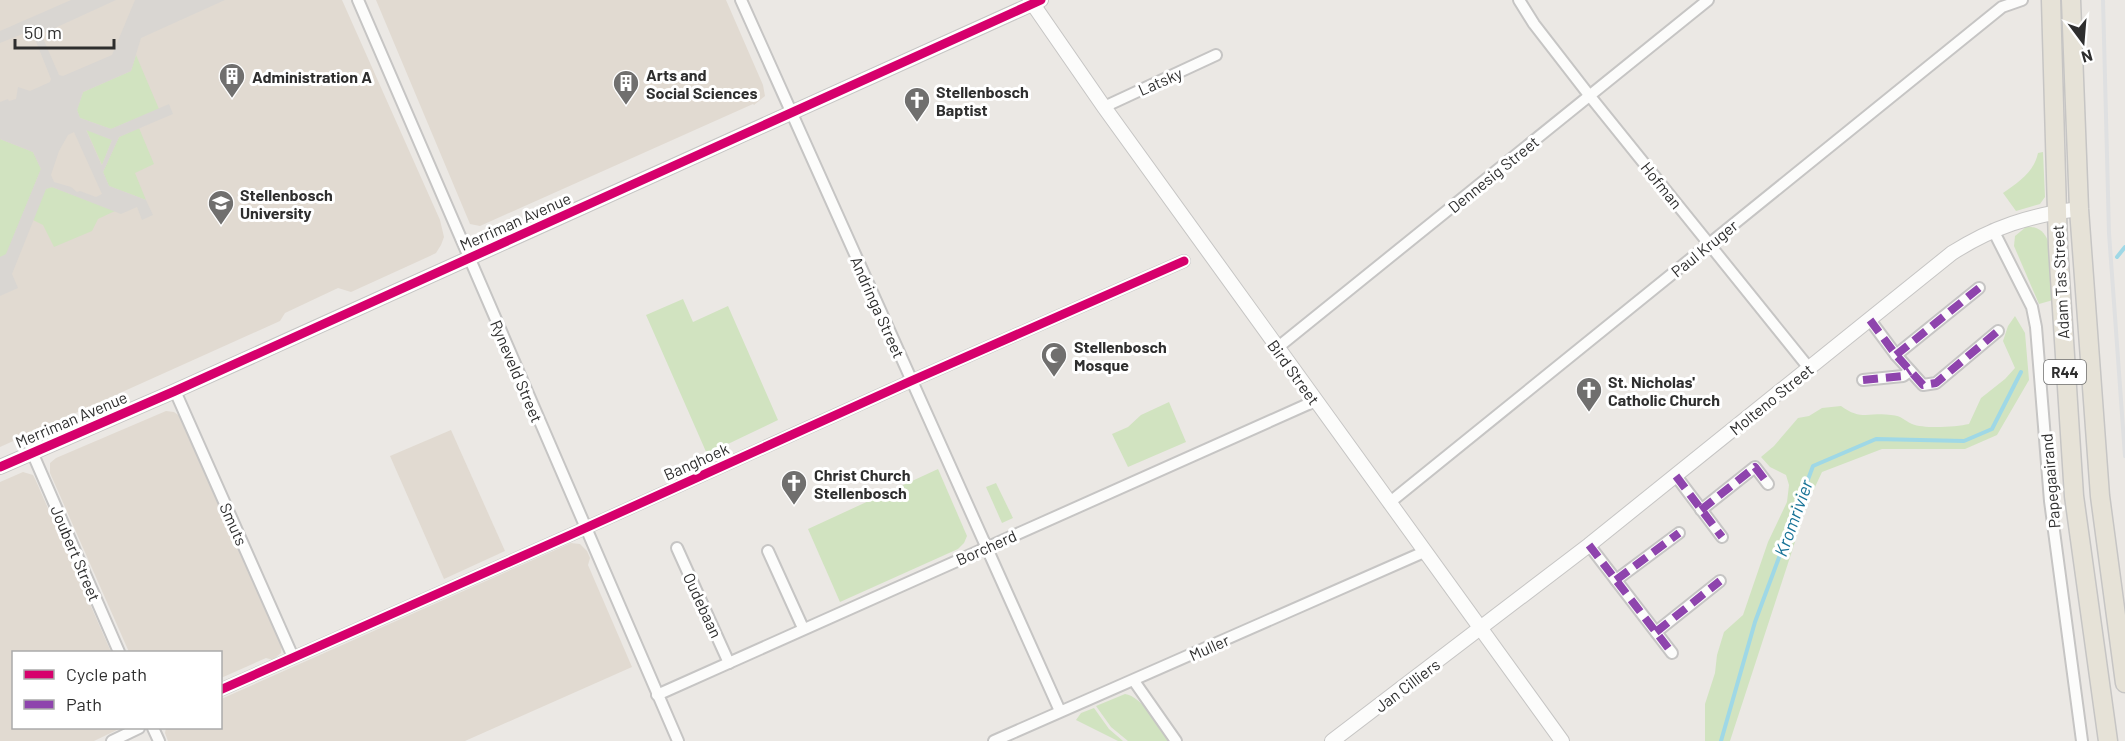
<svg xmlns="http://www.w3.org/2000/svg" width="2125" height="741" font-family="Barlow,sans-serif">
<rect width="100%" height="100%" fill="#ebe8e4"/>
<!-- education -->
<g fill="#e1dad1">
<path d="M0,0H342L440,220L444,237L441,245L436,253L430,256L351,292L338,288L285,313L280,321L0,447Z"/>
<path d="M376,0H726L763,85L765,96L754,105L753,104L480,226L470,224Z"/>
<path d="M166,411L174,412L181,417L282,643L281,653L273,660L266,658L221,678L220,652H129L50,473V463L56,458Z"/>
<path d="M451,430L505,551L444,579L390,456Z"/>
<path d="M23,472L33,475L36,481L111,652H14V728H121L94,741H0V482Z"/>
<path d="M571,543L580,544L587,551L590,558L588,565L632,667L465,741H168L165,733L166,728H220L221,699Z"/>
</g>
<!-- green -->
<g fill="#d1e3c0">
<path d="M136,55L159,109L111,129L80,118L77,110L83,92L131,71Z"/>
<path d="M139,128L154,164L135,173L146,200L109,186L103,172L119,137Z"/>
<path d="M86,129L112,140L102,165Z"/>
<path d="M0,139L33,152L41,169L6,255L0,257Z"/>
<path d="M2043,152L2045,197L2040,204L2016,211L2003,193C2019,182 2034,172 2038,153Z"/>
<path d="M52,187L115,211L98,219L92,231L54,247L43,225L33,220L45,189Z"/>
<path d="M2026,227C2037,226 2044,231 2048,241L2053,300L2039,304L2014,246L2015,236Z"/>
<path d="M683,299L693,322L728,306L778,420L707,454L646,315Z"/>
<path d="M2015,316L2025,333L2029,380L1997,435L1965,449H1882L1822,472L1808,502L1730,741H1705V704L1715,673L1717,655L1724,632L1743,615L1768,542L1787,502L1789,485L1786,475L1770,467L1761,457L1774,446L1798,418L1809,416L1822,408L1841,406C1861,421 1870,412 1891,415C1903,416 1903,420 1912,424C1924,429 1956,427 1969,424L1981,398L2005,379L2015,368L2003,341L2008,326Z"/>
<path d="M1169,402L1186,442L1128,467L1112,434L1128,427L1141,415Z"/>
<path d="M938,469L967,536L964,543L958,549L840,602L808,529Z"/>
<path d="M996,483L1013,518L1002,523L986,487Z"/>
<path d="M1125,694C1142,696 1159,727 1169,741H1128L1111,727L1096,706Z"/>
<path d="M1094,708L1109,729L1123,741H1118L1076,720L1081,713Z"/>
</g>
<!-- plaza -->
<path fill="#d9d6d2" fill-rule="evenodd" d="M71,0H116L44,33L42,36L59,75L63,76L112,55L135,0H225L141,38L131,71L83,92L77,110L80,118L111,129L169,104L173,114L119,137L103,172L109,186L146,200L153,215L142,220L137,207L121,214L52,187L46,189L12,274L18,288L0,296V257L6,254L41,169L33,152L0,139V102L8,99L9,101L16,99L18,87L30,91L50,82L51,79L35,39L27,36L25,33L0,43V31ZM86,130L112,140L102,165L101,164ZM74,132L102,194L96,197L80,191L77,192L71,187L54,182L51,175L59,151L68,135Z"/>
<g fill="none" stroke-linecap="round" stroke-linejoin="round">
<!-- stream -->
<g stroke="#9fd8e6" stroke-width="4">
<path d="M2117,257L2125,247"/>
<path d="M1721,741L1755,622L1813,466L1876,439L1964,441L1992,429L2021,372"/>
</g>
<!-- minor casing -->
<g stroke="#c6c5c4" stroke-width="14">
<g id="minor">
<path d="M358,0L678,741"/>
<path d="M741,0L1060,711"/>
<path d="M1519,0L1534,24L1589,95L1809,368"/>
<path d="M1104,107L1216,55"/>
<path d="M1993,230L2032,307L2036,327L2050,501L2082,741"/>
<path d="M1870,320L1896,355L1923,385L1936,383L1998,331"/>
<path d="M1277,348L1708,0"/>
<path d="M1896,355L1979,288"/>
<path d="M1863,380L1903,376L1910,371"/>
<path d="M175,391L293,657"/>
<path d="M32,452L119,652"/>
<path d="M1676,476L1722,537"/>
<path d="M1389,503L2002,7L2022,0"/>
<path d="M1701,510L1755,467L1768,484"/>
<path d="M1589,545L1672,653"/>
<path d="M677,548L729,663"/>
<path d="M768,551L803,628"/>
<path d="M1616,580L1679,533"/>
<path d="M1656,632L1720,581"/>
<path d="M1134,681L1176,741"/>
<path d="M220,690L570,535L911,381L1184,261"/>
<path d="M657,695L1315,401"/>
<path d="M153,728L159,741"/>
<path d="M112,741L139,728"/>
<path d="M994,741L1424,552"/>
</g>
</g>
<!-- tertiary casing -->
<g stroke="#c6c5c4" stroke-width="16">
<g id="tertiary">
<path d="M1030,0L1104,107L1562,741"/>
<path d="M0,467L175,391L1041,0"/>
<path d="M1332,741L1589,545L1952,253C1993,227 2030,215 2079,209"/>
</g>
</g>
<!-- primary casing -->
<g stroke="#c6c5c4" stroke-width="21">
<g id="primary">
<path d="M2051,0L2058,247L2074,496L2108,741"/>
<path d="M2071,0L2079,209L2100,496L2125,683"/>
</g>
</g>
<!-- minor -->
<use href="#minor" stroke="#fcfcfb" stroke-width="10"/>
<!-- tertiary -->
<use href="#tertiary" stroke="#fcfcfb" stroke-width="14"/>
<!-- primary -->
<use href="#primary" stroke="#e6e2d7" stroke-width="18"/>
<!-- rail -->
<path stroke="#dfe0e1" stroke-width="4" d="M2103,0L2109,233L2125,456"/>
<!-- quiet -->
<g stroke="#8e44ad" stroke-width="8" stroke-dasharray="15 8" stroke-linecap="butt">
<path d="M1870,320L1896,355L1923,385L1936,383L1998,331"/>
<path d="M1896,355L1979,288"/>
<path d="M1863,380L1903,376L1910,371"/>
<path d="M1676,476L1722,537"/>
<path d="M1701,510L1755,467L1768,484"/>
<path d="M1589,545L1672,653"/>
<path d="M1616,580L1679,533"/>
<path d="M1656,632L1720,581"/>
</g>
<!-- cycleway casing -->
<g stroke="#fff" stroke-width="13">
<g id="cycleway">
<path d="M0,467L175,391L1041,0"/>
<path d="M220,690L570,535L911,381L1184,261"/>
</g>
</g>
<!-- cycleway -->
<use href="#cycleway" stroke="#d6006c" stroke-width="9"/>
</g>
<!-- icons -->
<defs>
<g id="building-pin" transform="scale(1.35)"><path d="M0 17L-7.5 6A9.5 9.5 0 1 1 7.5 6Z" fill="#706f6e" stroke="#fff"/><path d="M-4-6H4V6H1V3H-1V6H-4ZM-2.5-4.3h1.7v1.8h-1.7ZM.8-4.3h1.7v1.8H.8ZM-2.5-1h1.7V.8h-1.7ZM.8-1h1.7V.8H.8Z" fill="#fff"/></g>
<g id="church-pin" transform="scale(1.35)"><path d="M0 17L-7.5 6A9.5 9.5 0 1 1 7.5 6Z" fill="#706f6e" stroke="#fff"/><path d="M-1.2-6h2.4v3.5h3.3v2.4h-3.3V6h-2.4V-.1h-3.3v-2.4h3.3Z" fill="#fff"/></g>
<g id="university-pin" transform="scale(1.35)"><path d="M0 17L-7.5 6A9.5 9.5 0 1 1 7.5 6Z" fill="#706f6e" stroke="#fff"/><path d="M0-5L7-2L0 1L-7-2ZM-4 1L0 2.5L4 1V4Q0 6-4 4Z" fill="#fff"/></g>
<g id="mosque-pin" transform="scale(1.35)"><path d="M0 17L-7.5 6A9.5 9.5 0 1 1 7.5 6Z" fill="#706f6e" stroke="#fff"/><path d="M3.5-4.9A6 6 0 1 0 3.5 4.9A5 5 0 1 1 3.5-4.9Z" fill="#fff"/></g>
</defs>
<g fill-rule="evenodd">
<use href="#building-pin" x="232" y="76"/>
<use href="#building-pin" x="626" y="83"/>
<use href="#church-pin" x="917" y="100"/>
<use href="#university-pin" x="221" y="203"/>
<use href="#mosque-pin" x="1054" y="355"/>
<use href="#church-pin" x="1589" y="390"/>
<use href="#church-pin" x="794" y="483"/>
</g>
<g text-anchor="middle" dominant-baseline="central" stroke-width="6" stroke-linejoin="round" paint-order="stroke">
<!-- shield labels -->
<rect fill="#fff" stroke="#6d6d6d" stroke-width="1.5" x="2044" y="360" width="42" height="24" rx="4.5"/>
<g font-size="15" font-weight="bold" fill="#2e2e2e">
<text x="2065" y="372">R44</text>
</g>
<!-- poi labels -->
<g font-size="16" font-weight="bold" fill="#2e2e2e" stroke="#fff" text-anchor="start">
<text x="646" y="74">Arts and<tspan x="646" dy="18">Social Sciences</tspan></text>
<text x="252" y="76">Administration A</text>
<text x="936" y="91">Stellenbosch<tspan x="936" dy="18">Baptist</tspan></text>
<text x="240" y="194">Stellenbosch<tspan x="240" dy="18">University</tspan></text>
<text x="1074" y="346">Stellenbosch<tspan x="1074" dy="18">Mosque</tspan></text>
<text x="1608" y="381">St. Nicholas'<tspan x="1608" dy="18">Catholic Church</tspan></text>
<text x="814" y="474">Christ Church<tspan x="814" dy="18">Stellenbosch</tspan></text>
</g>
<!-- street labels -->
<g font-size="16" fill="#2e2e2e" stroke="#fff">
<text transform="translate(1160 81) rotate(-24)">Latsky</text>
<text transform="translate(1493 174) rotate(-39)">Dennesig Street</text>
<text transform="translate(1662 185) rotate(51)">Hofman</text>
<text transform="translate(515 221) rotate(-24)">Merriman Avenue</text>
<text transform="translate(1704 248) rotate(-39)">Paul Kruger</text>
<text transform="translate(2060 282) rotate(-93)">Adam Tas Street</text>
<text transform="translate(878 307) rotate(66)">Andringa Street</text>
<text transform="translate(517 371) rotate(67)">Ryneveld Street</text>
<text transform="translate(1294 372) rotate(54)">Bird Street</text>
<text transform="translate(1771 399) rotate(-39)">Molteno Street</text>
<text transform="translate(71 419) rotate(-23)">Merriman Avenue</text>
<text transform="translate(696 461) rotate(-24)">Banghoek</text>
<text transform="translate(2050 481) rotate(-95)">Papegaairand</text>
<text transform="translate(234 524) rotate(66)">Smuts</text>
<text transform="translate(986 547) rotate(-24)">Borcherd</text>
<text transform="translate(76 553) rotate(67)">Joubert Street</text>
<text transform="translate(703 605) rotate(65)">Oudebaan</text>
<text transform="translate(1209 647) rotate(-24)">Muller</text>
<text transform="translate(1407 685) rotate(-37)">Jan Cilliers</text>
</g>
<!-- water labels -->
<g font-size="18" font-style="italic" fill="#187397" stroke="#fff">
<text transform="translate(1793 518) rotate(-70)">Kromrivier</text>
</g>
</g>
<!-- legend -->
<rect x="12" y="651" width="210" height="78" fill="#ffffff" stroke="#ababab" stroke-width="1.5"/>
<rect x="24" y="670" width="30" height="9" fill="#d6006c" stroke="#ababab" stroke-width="1.5"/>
<text x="66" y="681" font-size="18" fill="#2e2e2e">Cycle path</text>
<rect x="24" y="700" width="30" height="9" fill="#8e44ad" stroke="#ababab" stroke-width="1.5"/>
<text x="66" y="711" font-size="18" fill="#2e2e2e">Path</text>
<!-- north arrow -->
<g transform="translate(2083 42) rotate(164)" stroke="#ffffff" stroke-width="4.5" paint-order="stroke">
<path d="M0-4.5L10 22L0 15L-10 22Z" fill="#2e2e2e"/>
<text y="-9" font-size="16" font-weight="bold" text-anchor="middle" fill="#2e2e2e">N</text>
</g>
<!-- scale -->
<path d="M15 39v9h99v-9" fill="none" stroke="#2e2e2e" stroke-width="3"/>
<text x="24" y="39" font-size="18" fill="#2e2e2e" stroke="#ffffff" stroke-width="4.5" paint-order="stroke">50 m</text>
</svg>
